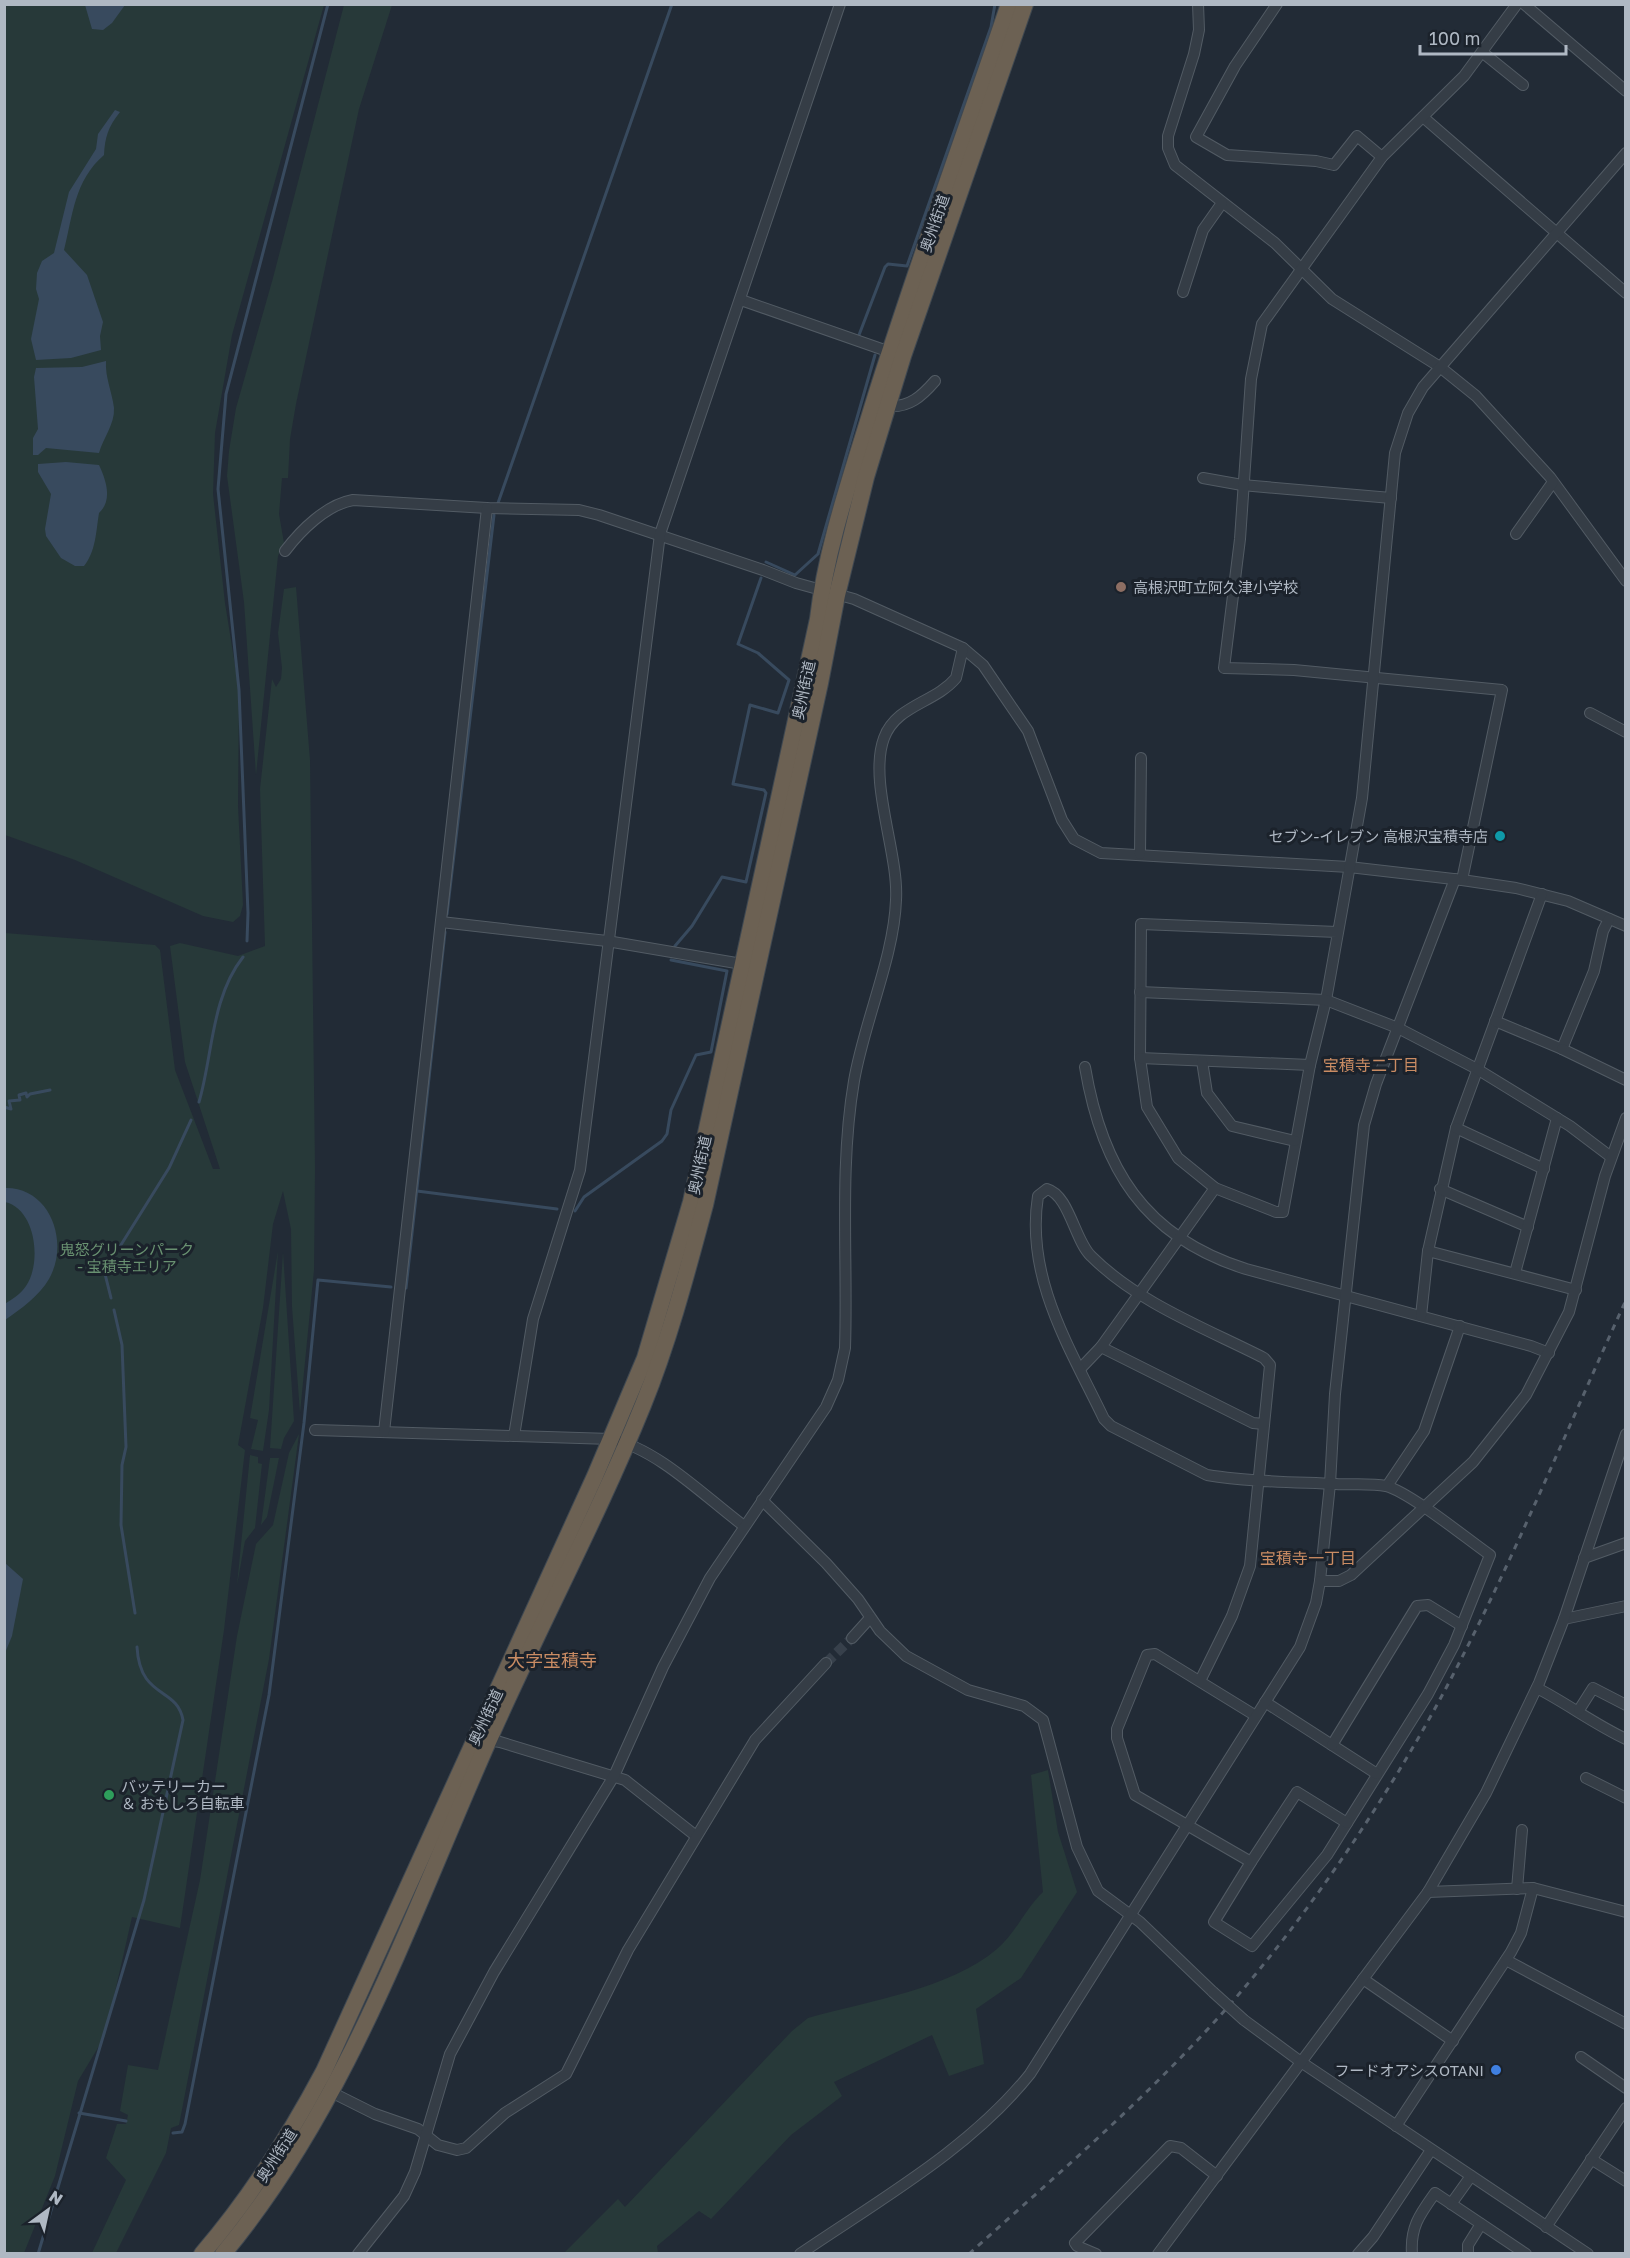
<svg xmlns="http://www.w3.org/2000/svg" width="1630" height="2258" font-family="'Golos Text','Noto Sans JP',sans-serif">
<rect width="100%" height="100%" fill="#222b36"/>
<!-- green -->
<g fill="#273939">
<path d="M5,5H324L232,335L215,433L213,494L225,603L239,690L238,806L243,905L240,916L233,922L203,916L75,860L5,835Z"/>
<path d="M344,5H392L359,109L296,404L290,439L288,478H282L279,514L284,543L278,556L256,775L244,602L227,476L229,451L236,408L273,278Z"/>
<path d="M296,587L310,760L315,1168L314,1270L300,1413L292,1307L291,1229L283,1191L273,1224L263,1308L238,1445L245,1450L224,1630L180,1928L132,1917L105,2036L78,2081L55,2176L24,2253H5V933L155,945L160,950L175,1070L213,1169H220L185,1062L170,946L180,943L238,956L265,946L260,789L272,679L276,687L281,679L282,668L278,633L284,589Z"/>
<path d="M278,1251L269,1410L263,1451L251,1449L258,1420L250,1418Z"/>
<path d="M283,1252L294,1421L284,1438L281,1449L270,1448Z"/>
<path d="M299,1434L269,1659L179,2125L171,2128L166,2153L116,2253H92L126,2180L106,2158L117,2124H126L128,2115L120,2111L128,2065L158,2070L200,1880L237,1636L256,1544L273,1525L289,1453Z"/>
<path d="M250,1455L258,1457V1463L262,1464L255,1528L245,1541L237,1585Z"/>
<path d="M270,1458H279L267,1517L261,1525Z"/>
<path d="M1048,1770L1058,1832L1077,1892L1021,1978L976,2009L984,2064L949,2076L932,2035L834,2082L842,2096L791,2135L711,2219L699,2211L657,2246L658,2253H564L618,2199L625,2207L792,2031L808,2018C868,2001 950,1989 997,1949C1016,1933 1025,1909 1043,1892L1031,1775Z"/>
</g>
<!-- water -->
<g fill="#384a5e">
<path d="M85,5H125L112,23L103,30L92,29Z"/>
<path d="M115,110L120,112C108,127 105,137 104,155C74,181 73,215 64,250L87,275L103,322L100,336L101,350L71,358L36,360L31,339L39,299L36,289L37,273L42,261L54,253L69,192L96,149L98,134Z"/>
<path d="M106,361C105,378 112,391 114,408C115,424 103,438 99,453L46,448L38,455H33V438L38,429L34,377L36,368L82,367Z"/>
<path d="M66,462L99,465C106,480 113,500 99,513C96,531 96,551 84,566H75L61,558L46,536L45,529L51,494L38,472V464Z"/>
<path d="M5,1188C50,1187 70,1242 49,1279C39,1296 21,1309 5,1320V1304C12,1299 21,1294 26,1286C42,1263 36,1209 5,1202Z"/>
<path d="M5,1563L23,1579L12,1636L5,1653Z"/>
</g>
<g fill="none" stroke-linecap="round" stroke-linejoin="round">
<!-- stream -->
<g stroke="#384a5e" stroke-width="3">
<path d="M859,335L885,267L888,264L907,266L991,27L995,4"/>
<path d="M498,503L672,4"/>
<path d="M766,562L795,575L818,554L875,355"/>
<path d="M447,914L494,515"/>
<path d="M247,941L248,913L239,690L218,489L226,394L328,4"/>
<path d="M675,946L692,926L722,877L746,882L766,793L764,790L733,784L750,705L778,713L789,680L758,653L738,644L761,578"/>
<path d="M199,1102C213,1054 211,998 243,957"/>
<path d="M4,1107L11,1109L9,1101L20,1100L19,1095L26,1093L27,1097L30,1094L50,1090"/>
<path d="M417,1191L557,1209"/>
<path d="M575,1211L584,1197L662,1141L667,1134L671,1110L696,1055L711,1052L727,971L671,960"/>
<path d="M406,1288L445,932"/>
<path d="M111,1298L105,1274L109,1264L169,1168L191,1120"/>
<path d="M114,1310L122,1345L126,1447L122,1465L121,1525L135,1613"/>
<path d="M79,2113L126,2121"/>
<path d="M173,2133L182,2132L185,2124L269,1695L304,1423L318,1280L391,1287"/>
<path d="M38,2254L144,1900L183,1720C177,1686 140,1700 137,1647"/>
</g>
<!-- minor-tunnel -->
<path stroke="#37404b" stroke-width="10" stroke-dasharray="10 5" stroke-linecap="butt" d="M826,1663L852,1638"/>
<!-- minor casing -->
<g stroke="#525b64" stroke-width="12">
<g id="minor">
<path d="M1198,4L1199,30L1194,54L1168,136V148L1175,165L1275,243L1332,299L1440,367L1476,396L1550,477L1626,581"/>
<path d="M1277,4L1235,66L1196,137L1227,155L1316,161L1334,165L1357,136L1382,157"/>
<path d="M1524,4L1626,91"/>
<path d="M1482,52L1523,85"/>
<path d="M1423,117L1626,293"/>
<path d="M1183,292L1203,230L1222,203"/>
<path d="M741,300L890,352"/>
<path d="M888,406C909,408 922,396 935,381"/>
<path d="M1203,478L1242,485L1391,498"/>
<path d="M1516,534L1553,482"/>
<path d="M285,551C301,530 326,505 353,500L487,508L579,510L599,515L763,570L796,583L854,599L963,648L983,665L1028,731L1062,820L1074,839L1101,853L1349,867L1462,880L1516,888L1568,901L1626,926"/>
<path d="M1590,713L1626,732"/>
<path d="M1140,854L1141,758"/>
<path d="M1462,880L1502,690L1294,670L1224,668L1240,539L1251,379L1262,324L1382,157L1464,76L1517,4"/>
<path d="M1542,894L1456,1128L1428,1251L1576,1290"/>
<path d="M441,922L607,941L742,964"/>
<path d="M1337,932L1141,924L1140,1058L1147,1107L1178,1158L1215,1188L1276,1212H1283L1310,1065L1326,1000L1362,798L1395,453L1408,413L1423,387L1626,153"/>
<path d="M1140,992L1326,1000L1398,1028L1477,1069L1570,1126L1611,1157"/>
<path d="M1495,1021L1562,1049L1594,971L1603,931L1609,919"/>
<path d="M1562,1049L1626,1080"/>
<path d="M1140,1058L1310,1065"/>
<path d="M1202,1061L1207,1093L1232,1126L1295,1141"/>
<path d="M1085,1067C1102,1168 1144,1237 1246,1269L1531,1346L1549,1353"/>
<path d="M1456,1128L1544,1169"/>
<path d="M1440,1189L1528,1227"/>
<path d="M1515,1273L1557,1118"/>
<path d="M1421,1316L1428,1251"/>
<path d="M1101,1347L1253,1423L1264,1424"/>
<path d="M1080,1369L1101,1347L1215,1188"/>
<path d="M315,1430L611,1439C658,1449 705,1497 744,1526"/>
<path d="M384,1432L487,508"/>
<path d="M514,1436L533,1319L580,1170L660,534L840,4"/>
<path d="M1387,1486L1424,1431L1460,1326"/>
<path d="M762,1500L826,1563L858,1599L880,1631L906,1656L968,1690L1024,1706L1043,1720L1077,1847L1098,1891L1140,1922L1213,1992"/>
<path d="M1584,1558L1626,1543"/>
<path d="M1320,1581L1330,1484L1335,1394L1364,1125L1376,1084L1455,879"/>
<path d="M1564,1619L1626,1606"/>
<path d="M852,1638L870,1618"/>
<path d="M1200,1681L1232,1616L1250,1566L1270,1365L1264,1358C1205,1328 1138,1303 1091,1256C1075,1241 1069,1195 1047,1189L1038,1196C1025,1278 1070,1348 1104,1419L1111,1426L1207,1475C1249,1482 1294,1482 1336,1484C1352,1485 1371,1483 1386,1486C1411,1493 1467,1539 1490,1555L1454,1645L1428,1694L1327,1855L1252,1946L1214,1922L1251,1862L1135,1795L1117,1738V1729L1147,1655L1155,1654L1256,1716"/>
<path d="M1537,1688C1568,1704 1594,1724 1626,1739"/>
<path d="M1265,1702L1377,1774"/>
<path d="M1579,1710L1593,1688L1626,1705"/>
<path d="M488,1740L500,1742L625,1780L696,1836"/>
<path d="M1332,1745L1417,1606L1428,1605L1462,1626"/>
<path d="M1586,1778L1626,1798"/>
<path d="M1251,1862L1297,1792L1347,1823"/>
<path d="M1517,1889L1522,1830"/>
<path d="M1428,1892L1533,1888L1626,1912"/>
<path d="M1506,1960L1626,2024"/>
<path d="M1363,1979L1453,2041"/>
<path d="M1244,2020L1301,2062L1588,2254"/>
<path d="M1581,2057L1626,2088"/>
<path d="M325,2089L375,2114L418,2129L438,2145L457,2150L466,2148L505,2113L566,2074L628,1950L755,1740L826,1663"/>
<path d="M1396,2126L1511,1952L1521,1933L1533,1888"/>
<path d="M1591,2159L1626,2181"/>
<path d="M1451,2204L1471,2176"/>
<path d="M1546,2227L1626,2108"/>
<path d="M358,2254L404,2196L415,2172L450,2054L494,1972L614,1776L663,1667L710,1578L826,1407L838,1380L845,1348C848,1260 839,1169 854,1081C864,1022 894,957 896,900C899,854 868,781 884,738C896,705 935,703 956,678L963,648"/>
<path d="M800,2254C879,2200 970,2149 1030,2074L1300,1647L1316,1603L1320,1581H1339L1351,1575L1473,1462L1526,1395L1569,1312L1605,1176L1626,1118"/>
<path d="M1096,2254L1077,2246L1075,2243L1170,2146L1181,2148L1217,2176"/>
<path d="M1158,2254L1428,1892L1486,1793L1539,1683L1564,1619L1626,1434"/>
<path d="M1358,2254L1373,2237L1431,2150"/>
<path d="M1412,2254C1410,2227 1420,2214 1435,2193L1526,2254"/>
<path d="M1468,2254V2245L1481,2224"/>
</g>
</g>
<!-- highway casing -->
<g stroke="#3f4851" stroke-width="18">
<g id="highway">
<path d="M202,2254C251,2197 289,2137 324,2071L595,1476L645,1358L691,1202L818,619C826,548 851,477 872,408C914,273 963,139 1009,4"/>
<path d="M223,2254C347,2105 410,1918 487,1744C537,1630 596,1521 643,1405C669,1341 687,1272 705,1205L820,683L837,595L866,477L903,356L1025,4"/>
</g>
</g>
<!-- minor -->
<use href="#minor" stroke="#353d46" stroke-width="10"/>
<!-- highway -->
<use href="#highway" stroke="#6c6153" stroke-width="16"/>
<!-- rail -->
<path stroke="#57616d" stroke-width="3" stroke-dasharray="6 6" stroke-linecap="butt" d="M969,2254C1070,2163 1174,2075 1259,1970C1326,1888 1395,1784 1445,1690C1512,1564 1566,1431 1626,1300"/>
<!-- minor-bridge casing -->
<g stroke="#525b64" stroke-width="12" stroke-linecap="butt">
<path id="minor-bridge" d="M1213,1992L1244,2020"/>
</g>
<!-- minor-bridge -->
<use href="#minor-bridge" stroke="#353d46" stroke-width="10"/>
</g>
<!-- markers -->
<circle fill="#8d6e63" stroke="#1b222b" stroke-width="2" cx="1121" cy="587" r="6"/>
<circle fill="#0f9aa8" stroke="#1b222b" stroke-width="2" cx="1500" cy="836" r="6"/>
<circle fill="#2e9e5b" stroke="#1b222b" stroke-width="2" cx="109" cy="1795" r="6"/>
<circle fill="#3f7fe0" stroke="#1b222b" stroke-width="2" cx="1496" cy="2070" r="6"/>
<g text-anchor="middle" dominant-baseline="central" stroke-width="6" stroke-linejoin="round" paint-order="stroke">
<!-- street labels -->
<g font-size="15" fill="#afb8c3" stroke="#1b222b">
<text transform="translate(934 223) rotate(-71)">奥州街道</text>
<text transform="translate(803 690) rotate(-78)">奥州街道</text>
<text transform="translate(699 1165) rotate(-78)">奥州街道</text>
<text transform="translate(485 1717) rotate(-65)">奥州街道</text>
<text transform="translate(276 2155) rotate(-57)">奥州街道</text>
</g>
<!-- poi labels -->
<g font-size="15" fill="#afb8c3" stroke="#1b222b" text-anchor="start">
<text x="1133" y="587">高根沢町立阿久津小学校</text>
<text x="1488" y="836" text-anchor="end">セブン-イレブン 高根沢宝積寺店</text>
<text x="121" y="1786">バッテリーカー<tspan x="121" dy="17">＆ おもしろ自転車</tspan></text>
<text x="1484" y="2070" text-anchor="end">フードオアシスOTANI</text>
</g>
<!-- park labels -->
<g font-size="15" fill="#699271" stroke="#1b222b">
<text x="127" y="1249">鬼怒グリーンパーク<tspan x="127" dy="17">- 宝積寺エリア</tspan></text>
</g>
<!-- neighbourhood labels -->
<g font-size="16" fill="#ca8c63" stroke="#1b222b">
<text x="1371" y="1065">宝積寺二丁目</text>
<text x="1308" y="1558">宝積寺一丁目</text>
</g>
<!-- quarter labels -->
<g font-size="18" fill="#ca8c63" stroke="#1b222b">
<text x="552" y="1660">大字宝積寺</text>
</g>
</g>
<!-- border -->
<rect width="1630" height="2258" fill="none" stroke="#afb8c3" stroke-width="12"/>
<!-- north arrow -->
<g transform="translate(48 2210) rotate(33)" stroke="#1b222b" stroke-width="4.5" paint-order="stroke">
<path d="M0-4.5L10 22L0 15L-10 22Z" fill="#afb8c3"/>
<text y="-9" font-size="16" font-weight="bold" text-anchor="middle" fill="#afb8c3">N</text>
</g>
<!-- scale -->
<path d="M1420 45v9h146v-9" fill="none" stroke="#afb8c3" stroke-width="3"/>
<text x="1429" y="45" font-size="18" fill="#afb8c3" stroke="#1b222b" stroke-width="4.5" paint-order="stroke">100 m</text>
</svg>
